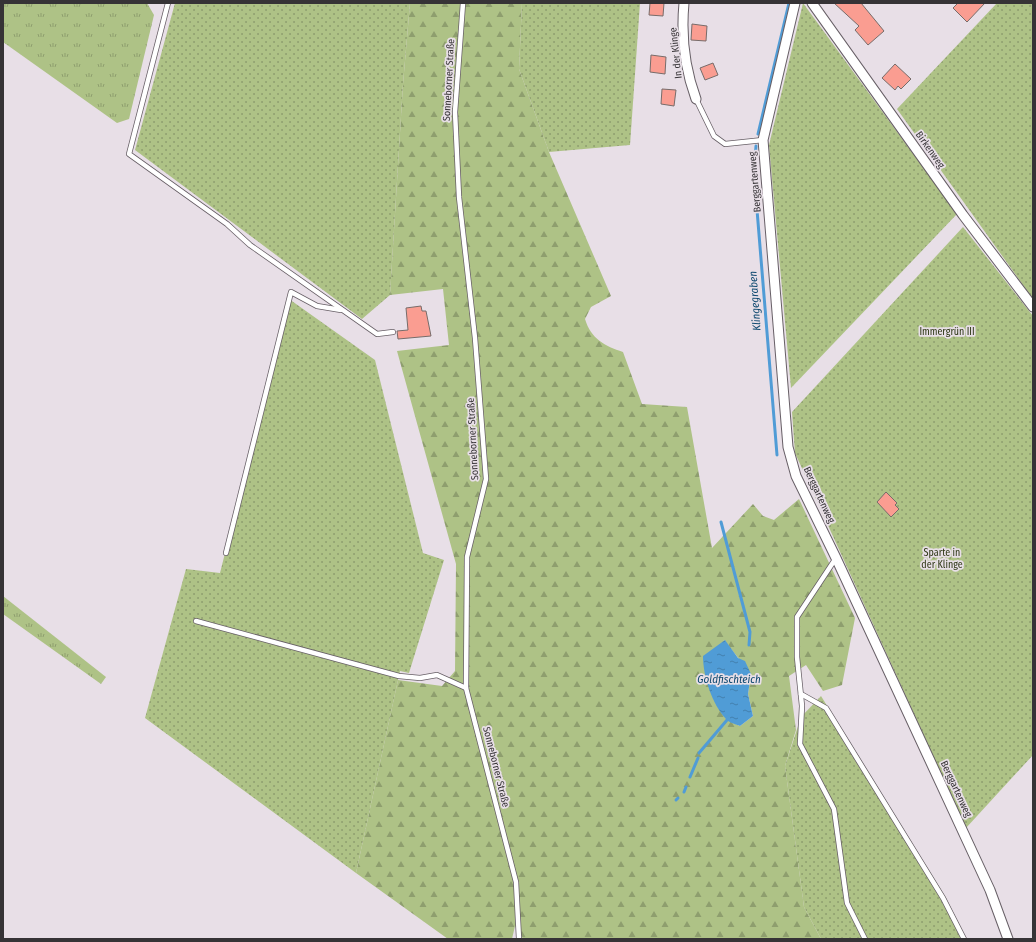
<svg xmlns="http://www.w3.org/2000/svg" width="1036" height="942" font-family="'Fira Sans Condensed',sans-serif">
<defs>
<pattern id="grass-tufts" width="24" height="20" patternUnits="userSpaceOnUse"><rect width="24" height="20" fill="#aec286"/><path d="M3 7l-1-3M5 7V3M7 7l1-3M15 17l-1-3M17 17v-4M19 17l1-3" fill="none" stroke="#8e9e6e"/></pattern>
<pattern id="forest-firs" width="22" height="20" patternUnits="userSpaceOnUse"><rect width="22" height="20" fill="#aec286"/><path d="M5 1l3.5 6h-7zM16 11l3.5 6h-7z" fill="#8e9e6e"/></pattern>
<pattern id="garden-dots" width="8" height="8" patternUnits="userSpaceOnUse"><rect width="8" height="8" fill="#aec286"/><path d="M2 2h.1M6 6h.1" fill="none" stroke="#8e9e6e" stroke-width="1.8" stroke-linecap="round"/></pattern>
<pattern id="water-ripples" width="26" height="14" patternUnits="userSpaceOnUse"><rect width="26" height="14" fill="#509cd6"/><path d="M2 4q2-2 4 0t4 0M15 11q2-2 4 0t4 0" fill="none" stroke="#4380ae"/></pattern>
</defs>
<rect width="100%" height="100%" fill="#e8dfe7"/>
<!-- grass -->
<g fill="url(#grass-tufts)">
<path d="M3,3H147L154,15L129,119L117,123L3,42Z"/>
<path d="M3,596L106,677L101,684L3,614Z"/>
</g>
<!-- forest -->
<path fill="url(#forest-firs)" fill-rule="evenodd" d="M410,3H522L519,69L549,152L611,296L591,307L585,319C591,339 605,346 623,352L642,404L687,407L712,548L753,504L763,516L774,520L799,499L855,618L842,685L823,691L806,665L789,676L796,730L785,766L804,907L821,939H523L515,926L512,939H448L356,873L398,680L442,686L455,671L456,564L397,351L449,345L443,289L390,295L403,84ZM724,640L751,674L748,694L753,716L740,726L727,720L713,698Z"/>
<!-- garden -->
<g fill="url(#garden-dots)">
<path d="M175,3H410L403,84L390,295L362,319L135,150Z"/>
<path d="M522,3H640L630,145L549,152L519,69Z"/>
<path d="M803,3L957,214L791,388L769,145Z"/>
<path d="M997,3H1033V299L897,109Z"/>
<path d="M963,227L1033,316V755L966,828L795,453L792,412Z"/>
<path d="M289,299L375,360L423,553L444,560L409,673L400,671L356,873L145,718L186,569L220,573Z"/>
<path d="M821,696L946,898L966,939H821L804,907L785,766L801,717Z"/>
</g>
<!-- water -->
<path fill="url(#water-ripples)" d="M725,640L738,658L745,661L751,674L748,694L753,716L740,726C736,724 729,723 726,719C712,704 703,676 703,656Z"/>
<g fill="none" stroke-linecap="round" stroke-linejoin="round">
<!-- stream -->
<g stroke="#509cd6" stroke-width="3">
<path d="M758,134L789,3"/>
<path d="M756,146L754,173L777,455"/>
<path d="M721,522L750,632L749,645"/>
<path d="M699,753L727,720L728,717"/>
<path d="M690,777L698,758"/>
<path d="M684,792L686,787"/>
<path d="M676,800L678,798"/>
</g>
</g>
<!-- building -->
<g fill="#fa9d91" stroke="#776c6a">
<path d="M650,3H664L663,16L649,15Z"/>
<path d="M834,3H861L884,31L868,45L855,30L859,26Z"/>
<path d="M958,3H985L967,22L953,8Z"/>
<path d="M692,24L707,26L706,41L691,40Z"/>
<path d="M651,55L666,57L665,74L650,72Z"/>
<path d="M713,63L718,75L705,80L700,68Z"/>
<path d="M895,64L911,79L901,89L898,86L895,90L882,78Z"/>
<path d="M662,89L676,90L674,106L661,104Z"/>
<path d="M421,306L422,311H426L431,336L398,339L397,331L408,330L406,308Z"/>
<path d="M886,492L897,503L895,505L899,509L891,517L877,502Z"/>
</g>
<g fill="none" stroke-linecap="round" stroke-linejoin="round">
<!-- service casing -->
<g stroke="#675f66" stroke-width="6">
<g id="service">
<path d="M168,3L129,154L227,224L250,245L377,334L393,332"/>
<path d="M463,3L455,112L459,197L475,338L486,479L467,557L466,688L516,882L519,939"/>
<path d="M696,99L714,136L725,144L763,140"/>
<path d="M226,553L291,292L317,306L341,310"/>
<path d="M836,558L797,617V657L802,706L800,744L834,809L847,903L865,939"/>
<path d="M196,621L399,676L420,678L437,675L466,688"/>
<path d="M801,694L826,708L943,898L964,939"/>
</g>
</g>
<!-- minor casing -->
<g stroke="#675f66" stroke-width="11">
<g id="minor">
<path d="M684,3C681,35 685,69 696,99"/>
<path d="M795,3L763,140L788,447L796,476L836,558L990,890L1008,939"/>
<path d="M812,3L963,215L1033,307"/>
</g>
</g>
<!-- service -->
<use href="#service" stroke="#fff" stroke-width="4.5"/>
<!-- minor -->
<use href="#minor" stroke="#fff" stroke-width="9"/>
</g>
<g text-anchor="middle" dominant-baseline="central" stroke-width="3.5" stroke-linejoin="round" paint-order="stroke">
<!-- street labels -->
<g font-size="10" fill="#363336" stroke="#e8dfe7">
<text transform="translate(676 53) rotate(-96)">In der Klinge</text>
<text transform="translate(449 80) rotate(-87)">Sonneborner Straße</text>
<text transform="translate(930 150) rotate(55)">Birkenweg</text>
<text transform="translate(755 182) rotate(-95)">Berggartenweg</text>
<text transform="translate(473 439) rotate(-93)">Sonneborner Straße</text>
<text transform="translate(819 495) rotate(65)">Berggartenweg</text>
<text transform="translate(496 767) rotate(76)">Sonneborner Straße</text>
<text transform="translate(956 789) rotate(65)">Berggartenweg</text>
</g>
<!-- park labels -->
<g font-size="10" fill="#2c3613" stroke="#e8dfe7">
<text x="947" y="332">Immergrün III</text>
<text x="942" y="553">Sparte in<tspan x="942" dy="12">der Klinge</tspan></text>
</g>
<!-- water labels -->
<g font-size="11" font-style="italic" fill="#0d486f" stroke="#e8dfe7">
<text transform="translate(755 301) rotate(-94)">Klingegraben</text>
<text x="729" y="679">Goldfischteich</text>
</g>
</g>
<!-- border -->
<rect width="1036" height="942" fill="none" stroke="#363336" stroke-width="8"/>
</svg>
